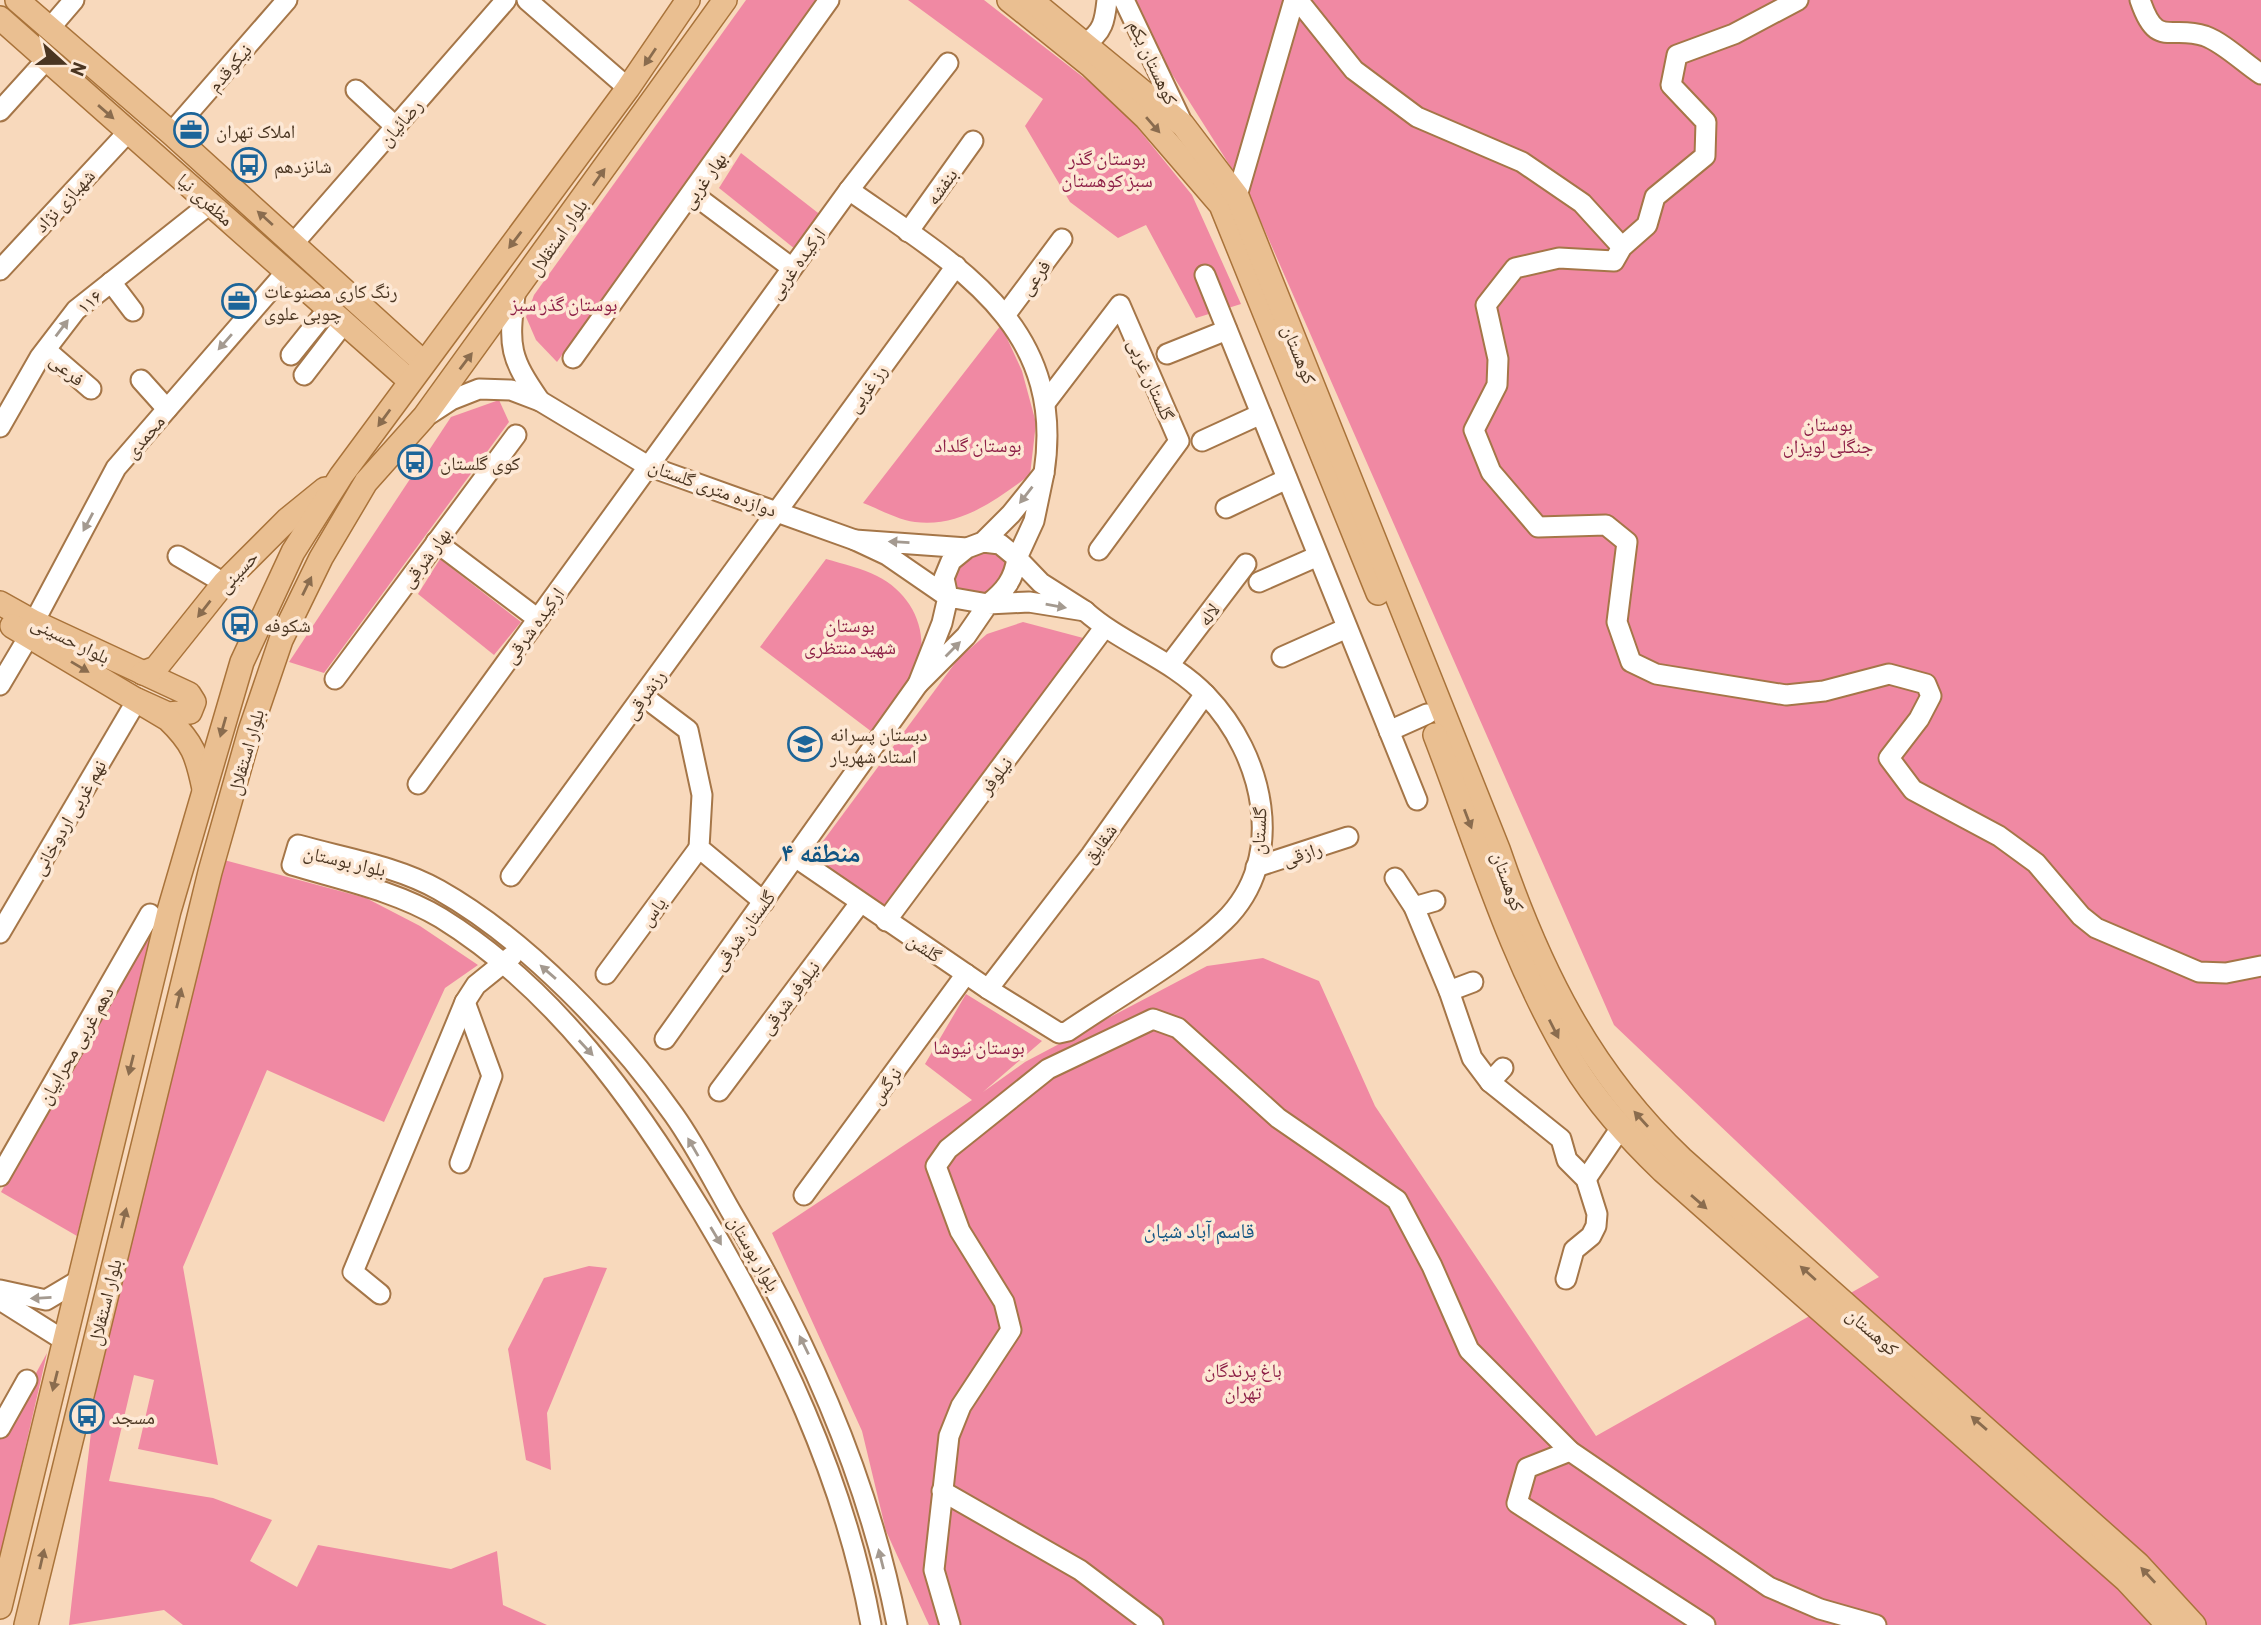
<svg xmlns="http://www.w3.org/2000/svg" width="2261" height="1625" font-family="Barlow,'Noto Naskh Arabic',sans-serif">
<rect width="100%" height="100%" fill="#f8d9bc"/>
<!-- green -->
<g fill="#f089a3">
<path d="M746,0H817L557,362L536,340L526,317L534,295Z"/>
<path d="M908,0H984L1119,105L1192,195L1241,304L1196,318L1146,225L1118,238L1070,202L1025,126L1043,99Z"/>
<path d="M1131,0H2261V1625H929L886,1531L862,1431L772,1233L972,1100L925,1064L966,994L1042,1041L983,1092L1025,1062L1207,966L1263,958L1319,981L1375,1106L1596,1436L1879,1277L1614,1025L1251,199L1132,11Z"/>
<path d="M741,153L822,216L795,249L719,188Z"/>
<path d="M1001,325L1022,371L1036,423L1030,475C997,499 960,528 915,522C898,520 879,509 863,503Z"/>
<path d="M499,400L509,422L324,673L289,662L451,417Z"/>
<path d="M995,551L1006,557C1009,574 999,583 987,594L954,590L951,578C964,562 974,554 995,551Z"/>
<path d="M440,559L521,622L494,655L418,594Z"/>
<path d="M826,559C843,564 862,568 877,576C915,595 932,637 915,676C907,696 885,715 872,732L760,647Z"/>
<path d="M1023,622L1087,639L881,912L809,860L958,659L987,634Z"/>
<path d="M224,860L366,898L420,926L478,965L445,988L384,1122L267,1070L183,1267L218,1465L138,1449L154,1380L134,1375L109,1481L213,1498L272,1520L250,1561L297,1587L318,1545L451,1569L497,1551L503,1605L547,1625H183L164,1610L69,1625L98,1371Z"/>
<path d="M155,919L77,1236L1,1192Z"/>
<path d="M589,1266L607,1268L547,1413L551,1470L526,1460L508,1349L544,1278Z"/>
<path d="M47,1353L0,1558V1439Z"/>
</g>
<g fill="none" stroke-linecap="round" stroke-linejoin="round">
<!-- minor casing -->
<g stroke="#a57648" stroke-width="23">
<g id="minor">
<path d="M527,0L628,88"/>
<path d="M1124,0L1183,124"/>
<path d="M1298,0L1354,70L1417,117L1522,162L1582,203L1622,247"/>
<path d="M1798,0L1734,34L1677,55L1671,85L1706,122L1705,156L1655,197L1647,225L1622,247L1614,261L1559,258L1515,268L1486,305L1498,359L1497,385L1474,430L1491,472L1538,527L1606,525L1627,542L1617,622L1631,662L1656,674L1786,695L1824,691L1889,674L1926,684L1931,696L1919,719L1889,758L1913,790L1999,836L2036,863L2081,916L2096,928L2199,972L2226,973L2261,966"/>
<path d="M2140,0C2157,50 2169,24 2205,36C2224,43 2244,63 2261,74"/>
<path d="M50,28L74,0"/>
<path d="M1085,43C1103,33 1105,20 1107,0"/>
<path d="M356,90L396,127"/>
<path d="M0,111L47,59"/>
<path d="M171,133L287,0"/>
<path d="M849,190C954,264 1067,324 1044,473"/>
<path d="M693,194L792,268"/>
<path d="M1237,196L1294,0"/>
<path d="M908,232L973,141"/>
<path d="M293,244L506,0"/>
<path d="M0,270L129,131"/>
<path d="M1205,275L1417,800"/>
<path d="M111,282L133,311"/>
<path d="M515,295C508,347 510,358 540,401"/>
<path d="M1006,314L1062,239"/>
<path d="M46,350L91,389"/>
<path d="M1167,354L1227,330"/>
<path d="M291,355L328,309"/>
<path d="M573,358L829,0"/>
<path d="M304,375L344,323"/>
<path d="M141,380L167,409"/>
<path d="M1046,402L1120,305L1179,441L1099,550"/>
<path d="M428,415L451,400L479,389L511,390L540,401L648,466L855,540"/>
<path d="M0,427L40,357L76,310L211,203"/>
<path d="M1202,441L1261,414"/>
<path d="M1226,508L1287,479"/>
<path d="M436,542L538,619"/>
<path d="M967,548L855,540L887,555L948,597L988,604C1005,591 1014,579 1017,558L1000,544L983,542L967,548L951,561L944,578L948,597L942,623L918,684L966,636L988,604L1029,602L1085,611L1041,583L1017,558L1034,521L1044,473L1011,514L983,542"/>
<path d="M178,556L224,583"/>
<path d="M1259,582L1318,556"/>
<path d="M34,622L116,468L286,272"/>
<path d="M1282,657L1347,628"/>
<path d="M1170,664L1246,564"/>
<path d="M335,679L516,435"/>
<path d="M0,685L29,636"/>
<path d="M643,696L688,730L702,795L699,848L764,902"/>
<path d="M1389,731L1427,714"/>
<path d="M418,784L849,190L948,63"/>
<path d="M795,857L988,989L1059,1033L1068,1031C1116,998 1184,960 1224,921C1289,858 1263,754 1207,696C1172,659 1122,644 1085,611"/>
<path d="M1256,867L1348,837"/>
<path d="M511,876L956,266"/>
<path d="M1395,878L1414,907L1449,991L1472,1058L1490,1082L1561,1139L1567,1160L1586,1179L1597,1214L1596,1226L1591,1236L1574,1250L1566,1279"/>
<path d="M1414,907L1435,901"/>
<path d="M886,921L1104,628"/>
<path d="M0,933L137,700"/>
<path d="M606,974L699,848"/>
<path d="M988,989L1091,855L1205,694"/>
<path d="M1449,991L1473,982"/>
<path d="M665,1039L918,684"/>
<path d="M1490,1082L1503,1068"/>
<path d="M719,1091L860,903"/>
<path d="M460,1163L492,1076L465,1002"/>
<path d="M0,1176L150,914"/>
<path d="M1586,1179L1620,1129"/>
<path d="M804,1195L966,974"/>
<path d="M0,1290L46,1300L78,1281"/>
<path d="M380,1294L353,1272L465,1002L476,985L512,956"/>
<path d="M0,1300L65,1341"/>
<path d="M0,1428L27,1380"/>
<path d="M1570,1451L1527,1468L1517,1503L1705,1625"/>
<path d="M942,1491L1080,1570L1153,1625"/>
<path d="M871,1625C844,1477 778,1339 702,1212C634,1100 554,988 441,918C396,891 342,880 292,865L298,845C344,858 397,866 439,890C526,939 616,1033 674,1115C696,1146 714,1182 733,1215C808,1342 869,1479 897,1625"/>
<path d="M950,1625L934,1570L949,1436L961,1406L1011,1330L1004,1302L960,1231L936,1166L948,1149L1048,1069L1153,1019L1178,1028L1278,1118L1397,1200L1432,1266L1469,1350L1570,1451L1769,1587L1820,1609L1876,1625"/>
</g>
</g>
<!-- major casing -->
<g stroke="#a9733a" stroke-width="26">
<g id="major">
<path d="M17,0L171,133L424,363"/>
<path d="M1009,0L1090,65L1146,118L1221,205L1378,593"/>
<path d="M1031,0L1183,125L1237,196L1498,849C1539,969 1589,1071 1682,1159L2138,1564L2194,1625"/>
<path d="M0,18L410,381"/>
<path d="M0,603L34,622L189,694L194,702L190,712L168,714L137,700"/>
<path d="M12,626L168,719C193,743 197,755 204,789"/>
<path d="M143,673L156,668L224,583L288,519L325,489"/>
<path d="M1435,735C1477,844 1511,960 1571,1060C1596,1102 1628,1137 1663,1171L2126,1580L2168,1625"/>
<path d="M0,1607L169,911L242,662L293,552L341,476L628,88L688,0"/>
<path d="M26,1625L210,872L250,731L281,640L321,558L366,482L424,417L725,0"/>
</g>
</g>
<!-- minor -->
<use href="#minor" stroke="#fff" stroke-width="19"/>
<!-- major -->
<use href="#major" stroke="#eabf91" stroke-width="23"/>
</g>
<!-- one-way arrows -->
<defs><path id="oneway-solid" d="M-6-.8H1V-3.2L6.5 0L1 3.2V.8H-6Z" transform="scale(1.75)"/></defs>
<g fill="#8a6c4e">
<use href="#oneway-solid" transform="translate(650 57) rotate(124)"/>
<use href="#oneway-solid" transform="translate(106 112) rotate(41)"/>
<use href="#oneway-solid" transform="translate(1153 125) rotate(49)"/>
<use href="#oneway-solid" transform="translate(599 177) rotate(-55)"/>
<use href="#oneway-solid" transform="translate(265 218) rotate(-138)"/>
<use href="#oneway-solid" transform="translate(515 240) rotate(127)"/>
<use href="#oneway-solid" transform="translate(466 361) rotate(-53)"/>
<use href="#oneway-solid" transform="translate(384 418) rotate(126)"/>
<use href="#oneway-solid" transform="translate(307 586) rotate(-64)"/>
<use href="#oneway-solid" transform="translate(204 609) rotate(128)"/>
<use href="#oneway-solid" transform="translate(80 667) rotate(31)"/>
<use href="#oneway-solid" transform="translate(223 727) rotate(106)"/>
<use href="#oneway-solid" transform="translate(1468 819) rotate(69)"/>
<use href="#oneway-solid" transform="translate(179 998) rotate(-76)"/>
<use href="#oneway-solid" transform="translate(1554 1029) rotate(63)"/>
<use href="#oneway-solid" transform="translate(131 1065) rotate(104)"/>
<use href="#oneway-solid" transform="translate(1641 1119) rotate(-132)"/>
<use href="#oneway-solid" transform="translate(1699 1202) rotate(41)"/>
<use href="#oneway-solid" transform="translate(124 1218) rotate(-76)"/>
<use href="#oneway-solid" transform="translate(1808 1273) rotate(-138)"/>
<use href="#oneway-solid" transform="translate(55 1381) rotate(104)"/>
<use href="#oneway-solid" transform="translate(1979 1423) rotate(-139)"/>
<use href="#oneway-solid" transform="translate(42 1559) rotate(-77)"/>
<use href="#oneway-solid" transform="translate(2148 1575) rotate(-133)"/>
</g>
<g fill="#a49a90">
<use href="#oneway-solid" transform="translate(62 328) rotate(-53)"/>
<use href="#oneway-solid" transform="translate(225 342) rotate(131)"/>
<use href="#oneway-solid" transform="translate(1026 495) rotate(128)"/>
<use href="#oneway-solid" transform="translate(88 522) rotate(118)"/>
<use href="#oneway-solid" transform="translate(899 542) rotate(-177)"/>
<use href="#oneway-solid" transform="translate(1056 606) rotate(10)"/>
<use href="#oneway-solid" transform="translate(953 649) rotate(-45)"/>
<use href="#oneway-solid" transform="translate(548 972) rotate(-139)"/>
<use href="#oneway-solid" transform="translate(586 1048) rotate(47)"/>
<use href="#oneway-solid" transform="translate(693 1147) rotate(-120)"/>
<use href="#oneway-solid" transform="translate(716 1236) rotate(59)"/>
<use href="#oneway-solid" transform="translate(41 1298) rotate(177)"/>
<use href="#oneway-solid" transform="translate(804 1345) rotate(-116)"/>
<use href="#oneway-solid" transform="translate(881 1559) rotate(-104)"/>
</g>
<!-- icons -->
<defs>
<g id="office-ring" transform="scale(1.75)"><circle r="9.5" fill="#fde8d5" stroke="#1d6599" stroke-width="1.5"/><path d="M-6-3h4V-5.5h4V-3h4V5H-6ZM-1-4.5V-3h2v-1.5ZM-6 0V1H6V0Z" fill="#1d6599"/></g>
<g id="bus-ring" transform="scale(1.75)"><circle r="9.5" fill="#fde8d5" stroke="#1d6599" stroke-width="1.5"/><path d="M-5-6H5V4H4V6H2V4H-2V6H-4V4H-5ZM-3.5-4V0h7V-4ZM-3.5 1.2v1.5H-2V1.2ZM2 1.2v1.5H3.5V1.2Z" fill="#1d6599"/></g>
<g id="school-ring" transform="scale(1.75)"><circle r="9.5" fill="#fde8d5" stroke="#1d6599" stroke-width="1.5"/><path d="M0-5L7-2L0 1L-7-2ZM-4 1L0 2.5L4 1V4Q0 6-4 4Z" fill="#1d6599"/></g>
</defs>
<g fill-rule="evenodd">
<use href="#office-ring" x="191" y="130"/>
<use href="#bus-ring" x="249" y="165"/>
<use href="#office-ring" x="239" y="301"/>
<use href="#bus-ring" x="415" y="462"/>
<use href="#bus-ring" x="240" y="624"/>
<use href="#school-ring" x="805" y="744"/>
<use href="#bus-ring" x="87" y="1416"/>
</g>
<g text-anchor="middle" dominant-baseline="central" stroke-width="7" stroke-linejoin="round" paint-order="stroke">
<!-- street labels -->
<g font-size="19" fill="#4a3521" stroke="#fde8d5">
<text transform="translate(1154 62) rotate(65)">کوهستان یکم</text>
<text transform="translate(229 67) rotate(-49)">نیکوقدم</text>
<text transform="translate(400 122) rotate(-49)">رضائیان</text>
<text transform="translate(703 180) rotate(-55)">بهار غربی</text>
<text transform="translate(941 186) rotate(-55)">بنفشه</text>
<text transform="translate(206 199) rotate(42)">مظفری نیا</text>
<text transform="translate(64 200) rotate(-47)">شهبازی نژاد</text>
<text transform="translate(557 237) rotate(-55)">بلوار استقلال</text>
<text transform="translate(796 263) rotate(-54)">ارکیده غربی</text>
<text transform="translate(1034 277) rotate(-53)">فرعی</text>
<text transform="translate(89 301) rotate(-41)">۱۱۶</text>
<text transform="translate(1300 354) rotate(68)">کوهستان</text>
<text transform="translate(68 369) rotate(41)">فرعی</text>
<text transform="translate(1152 379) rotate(66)">گلستان غربی</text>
<text transform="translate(866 388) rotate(-54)">رز غربی</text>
<text transform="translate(144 436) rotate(-49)">محمدی</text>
<text transform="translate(713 487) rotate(20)">دوازده متری گلستان</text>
<text transform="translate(425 557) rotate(-53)">بهار شرقی</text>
<text transform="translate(237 571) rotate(-47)">حسینی</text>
<text transform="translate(1208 614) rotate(-53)">لاله</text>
<text transform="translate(533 625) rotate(-54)">ارکیده شرقی</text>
<text transform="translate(71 639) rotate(26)">بلوار حسینی</text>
<text transform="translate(644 694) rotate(-54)">رزشرقی</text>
<text transform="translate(245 752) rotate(-74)">بلوار استقلال</text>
<text transform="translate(995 775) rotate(-53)">نیلوفر</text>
<text transform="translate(68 817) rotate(-60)">نهم غربی اردوخانی</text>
<text transform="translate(1258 831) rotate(-87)">گلستان</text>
<text transform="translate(1099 843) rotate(-54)">شقایق</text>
<text transform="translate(1302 853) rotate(-18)">رازقی</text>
<text transform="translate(345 860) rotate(13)">بلوار بوستان</text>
<text transform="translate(1509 881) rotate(70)">کوهستان</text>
<text transform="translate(652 911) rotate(-54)">یاس</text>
<text transform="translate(743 930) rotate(-54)">گلستان شرقی</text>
<text transform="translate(925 947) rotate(34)">گلشن</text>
<text transform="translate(789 997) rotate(-53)">نیلوفر شرقی</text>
<text transform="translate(75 1045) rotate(-60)">دهم غربی محرابیان</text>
<text transform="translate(885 1085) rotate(-54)">نرگس</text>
<text transform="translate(755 1253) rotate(60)">بلوار بوستان</text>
<text transform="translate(104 1302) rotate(-76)">بلوار استقلال</text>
<text transform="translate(1873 1331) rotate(41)">کوهستان</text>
</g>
<!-- poi labels -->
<g font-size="19" fill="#4a3521" stroke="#fde8d5" text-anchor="start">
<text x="216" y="130">املاک تهران</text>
<text x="274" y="165">شانزدهم</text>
<text x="264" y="290">رنگ کاری مصنوعات<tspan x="264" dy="22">چوبی علوی</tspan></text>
<text x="440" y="462">کوی گلستان</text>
<text x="264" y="624">شکوفه</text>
<text x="830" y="733">دبستان پسرانه<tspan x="830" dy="22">استاد شهريار</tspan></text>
<text x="112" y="1416">مسجد</text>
</g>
<!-- park labels -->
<g font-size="19" fill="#8d1f46" stroke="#fde8d5">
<text x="1107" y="157">بوستان گذر<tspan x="1107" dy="22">سبز کوهستان</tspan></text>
<text x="564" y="303">بوستان گذر سبز</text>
<text x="1828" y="423">بوستان<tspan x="1828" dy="22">جنگلی لویزان</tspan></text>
<text x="978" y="444">بوستان گلداد</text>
<text x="850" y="624">بوستان<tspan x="850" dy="22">شهید منتظری</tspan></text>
<text x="979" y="1046">بوستان نیوشا</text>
<text x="1243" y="1369">باغ پرندگان<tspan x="1243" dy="22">تهران</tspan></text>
</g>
<!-- neighbourhood labels -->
<g font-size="21" fill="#115583" stroke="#fde8d5">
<text x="1199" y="1229">قاسم آباد شیان</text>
</g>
<!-- district labels -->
<g font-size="26" font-weight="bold" fill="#115583" stroke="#fde8d5">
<text x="821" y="851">منطقه ۴</text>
</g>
</g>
<!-- north arrow -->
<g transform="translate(63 63) rotate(111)" stroke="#fde8d5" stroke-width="5" paint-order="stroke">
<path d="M0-5L12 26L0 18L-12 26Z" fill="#4a3521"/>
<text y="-10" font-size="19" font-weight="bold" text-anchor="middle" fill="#4a3521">N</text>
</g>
</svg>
